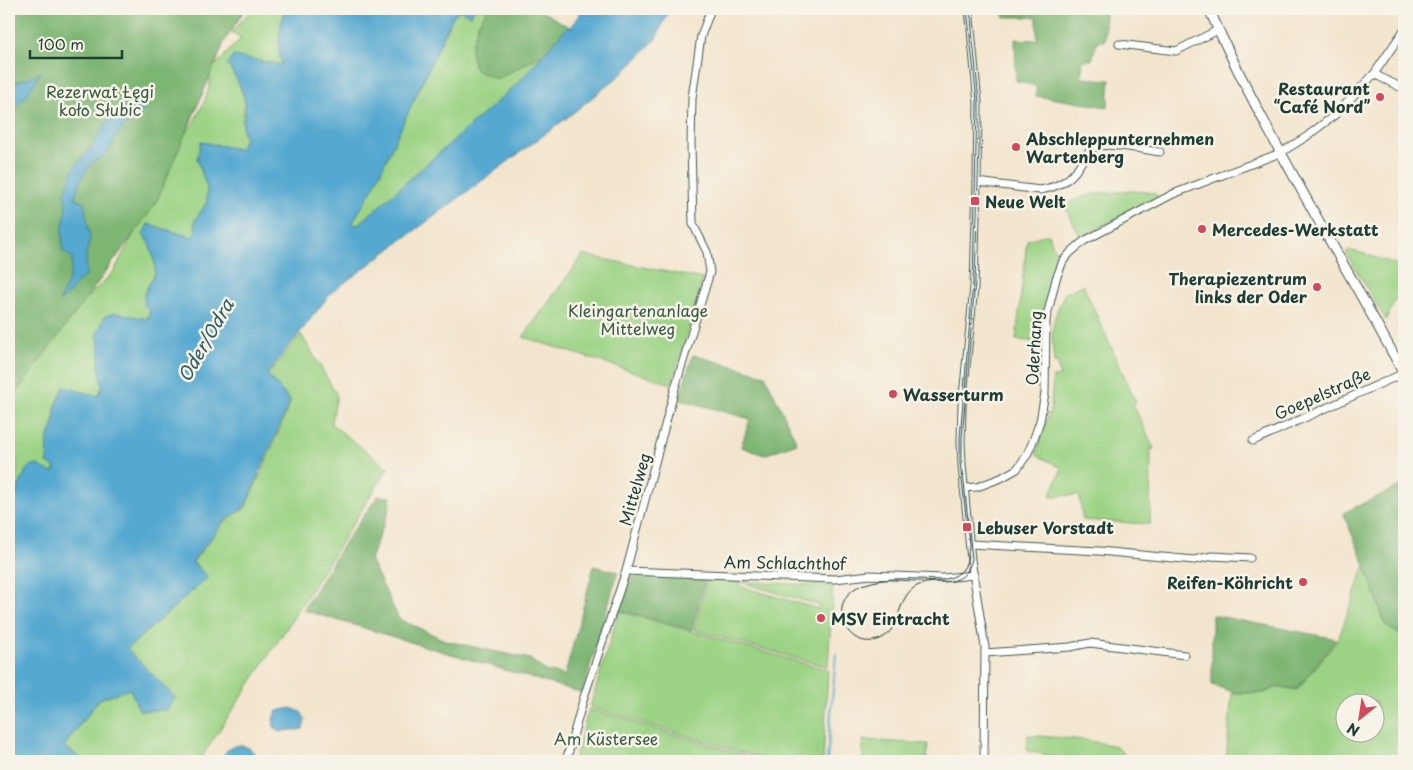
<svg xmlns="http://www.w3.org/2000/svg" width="1413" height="770" font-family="'Playpen Sans',sans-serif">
<rect width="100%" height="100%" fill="#f7f3e8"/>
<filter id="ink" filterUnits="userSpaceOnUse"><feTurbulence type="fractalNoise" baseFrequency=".02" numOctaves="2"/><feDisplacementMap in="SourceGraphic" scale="10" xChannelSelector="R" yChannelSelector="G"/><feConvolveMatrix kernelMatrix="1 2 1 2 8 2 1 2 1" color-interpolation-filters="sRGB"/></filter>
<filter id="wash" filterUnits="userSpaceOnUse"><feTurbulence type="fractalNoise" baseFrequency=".0096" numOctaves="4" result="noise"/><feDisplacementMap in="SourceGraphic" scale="20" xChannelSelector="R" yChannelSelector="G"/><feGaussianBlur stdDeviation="1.12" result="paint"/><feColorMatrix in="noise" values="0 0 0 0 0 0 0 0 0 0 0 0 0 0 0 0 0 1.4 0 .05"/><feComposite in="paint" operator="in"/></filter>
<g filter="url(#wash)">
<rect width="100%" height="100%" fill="#f3e5cd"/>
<!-- green -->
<g fill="#9cd385" stroke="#5e885c" fill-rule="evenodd">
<path d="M9,9H245L224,42L215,66L241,38L232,32L252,9H284L279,39L282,65L234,56L236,76L245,101L242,129L245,139L239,149L202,142L197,159L207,188V202L194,222L196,230L192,237L148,224L143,235C150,243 157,261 155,272C153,279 147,287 144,294L150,311L147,319L115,313L97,334L100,350L99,364L102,388L98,396L55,408L54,424L48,438L47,463L55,468L52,473L26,470L9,509V481L12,479L17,472V461H9ZM210,76C212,92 195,121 186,133ZM133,235L114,271L83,302Z"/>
<path d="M474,9H488L478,24L471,49L475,70L497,79L542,55L519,82L358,225L351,224L374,186L453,16L460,10L470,16Z"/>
<path d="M1133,191L1155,193L1158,196L1081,238L1064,205C1087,192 1107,193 1133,191Z"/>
<path d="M1048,234L1059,260L1045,304L1041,320L1040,342L1016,340L1027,240Z"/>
<path d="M1348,250L1362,253L1404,267V304L1395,300L1386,320L1346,253Z"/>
<path d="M583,255L703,279L672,384L523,337Z"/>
<path d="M1083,285L1136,402L1133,404L1154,449H1151L1150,524L1083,520L1079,495L1050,496L1062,468L1037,455L1036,453L1051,407L1053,377L1060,376L1057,363H1054C1051,332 1051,321 1065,293Z"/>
<path d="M301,334L337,395L331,424L388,468L292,620L199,761H84L64,746L100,699L130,689L140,711L167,710L176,698L127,649L208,577L193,562L224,523L245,508L263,469L291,401L268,375Z"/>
<path d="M1365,565L1386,626L1401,635L1404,634V761H1226L1232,693H1264L1279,687L1297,690L1338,640ZM1346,702H1376V732H1346Z"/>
<path d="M707,580L833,586L828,667L694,630ZM740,582L819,605V609L739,586Z"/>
<path d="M619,611L828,670L823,761H771L590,707Z"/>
<path d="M589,709L763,761H574Z"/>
<path d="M1028,735L1085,740L1116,746L1131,761H1061L1056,757L1027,751Z"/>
<path d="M863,740L928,744L926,761H863Z"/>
</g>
<!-- forest -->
<g fill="#7db572" stroke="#4e7953">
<path d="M9,9H245L224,42L155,205L9,403Z"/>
<path d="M488,9H538L568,26L542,55L497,79L475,70L471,49L478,24Z"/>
<path d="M1003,9H1105V41H1097L1092,60H1083L1081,78L1110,80L1108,107L1036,96V86L1016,81L1015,39L1037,40V17H1004Z"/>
<path d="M693,355L765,375L797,443L764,455L741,447L750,419L679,399Z"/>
<path d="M1404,484V634L1401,635L1386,626L1365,565L1343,513Z"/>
<path d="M378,496L391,497L388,513L370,559L399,619L447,641L530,659L545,671L565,675L594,566L618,572L582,693L303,610L345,542Z"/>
<path d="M629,577L705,580L692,630L620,610Z"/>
<path d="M1212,615L1337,639L1297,689L1278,686L1263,693L1233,692L1212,685Z"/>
</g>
<!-- water -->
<g fill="#55a8d0" stroke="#3a7282">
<path d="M284,9H474L470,16L460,10L453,16L374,186L352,224L358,225L519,82L568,26L571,28L582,9H670L655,40L623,73L564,120L332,292L267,374L290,401L245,507L223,522L192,562L208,577L127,649L175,697L167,710H139L130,689L99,699L64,746L84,761H9V509L26,470L32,465H38L52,473L55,468L47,463L48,438L54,424L55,408L64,387L98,396L102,388L99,364L100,350L97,334L105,316L115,313L147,319L150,311L144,305V294L155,273V265L149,242L143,235L148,224L192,237L196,230L194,222L207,202V188L197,159L201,142L239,149L245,139C239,121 247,114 245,100C242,88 235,75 227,65L233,56L282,65C275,48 281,26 284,9Z"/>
<path d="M41,73L26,96L9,113V87L11,84Z"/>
<path d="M137,101L147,106C141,116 130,120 122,129C115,136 113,145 107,153C104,157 99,158 95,161C83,172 79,182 75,198L84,203L90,237L86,255V276C72,283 73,294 59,301C67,287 72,274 72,257L63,252L62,231L66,213L65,193L74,167L92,146L106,123L119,110Z"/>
<path d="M291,708L301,712L305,719L303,729C295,731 288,729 281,732L274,727L273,719L277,711Z"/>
<path d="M241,745C250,747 255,752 258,761H221C224,751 230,746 241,745Z"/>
</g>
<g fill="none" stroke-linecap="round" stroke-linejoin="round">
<!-- stream -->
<path stroke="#55a8d0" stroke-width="2" d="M827,761L836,654"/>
</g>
</g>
<g filter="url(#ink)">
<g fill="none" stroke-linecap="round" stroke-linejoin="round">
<!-- minor casing -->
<g stroke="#3f564b" stroke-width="9">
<g id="minor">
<path d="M969,9L978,103L977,182L974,287L962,406L961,442L962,465L971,560L985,647L984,761"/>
<path d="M1119,44L1176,51L1218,30"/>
<path d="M1374,74L1404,89"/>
<path d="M977,182L1040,190C1057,187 1070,181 1079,166C1083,160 1086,152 1094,148C1107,141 1144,150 1160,152"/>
<path d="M1253,441L1404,373"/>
<path d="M964,488L977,487L1001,478L1017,469L1027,455L1033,441L1040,421L1045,393L1046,320L1056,279L1063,261L1071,252L1084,241L1173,194L1280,153L1306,137L1336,114L1374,74L1404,30"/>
<path d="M970,544L1099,551L1194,560L1212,556L1250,558"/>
<path d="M626,571L835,579L870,575L943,578L974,575"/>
<path d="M985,653L1070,647L1090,643L1185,655"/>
<path d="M566,761L584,697L626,571L675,388L710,272L707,252L693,224L691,144L692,98L701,36L711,9"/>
</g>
</g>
<!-- tertiary casing -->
<g stroke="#3f564b" stroke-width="11">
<path id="tertiary" d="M1209,9C1265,135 1339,252 1404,374"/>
</g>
<!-- minor -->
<use href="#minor" stroke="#fff" stroke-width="7"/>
<!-- tertiary -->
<use href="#tertiary" stroke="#fff" stroke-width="9"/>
<!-- tram -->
<path stroke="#1f3d34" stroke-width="1" d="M967,9L977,101L976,147L973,282L960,437V462L969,544C968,566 964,576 941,580C915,579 887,576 862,585C823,600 846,653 880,639C903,629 895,595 919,585C940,577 964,591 972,559L962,462V438L975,282L979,147V101L970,9"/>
</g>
</g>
<!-- markers -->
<g fill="#d1495b" stroke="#f7f3e8" stroke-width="2">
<circle cx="1380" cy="97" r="5"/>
<circle cx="1016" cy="147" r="5"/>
<rect x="970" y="196" width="10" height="10" rx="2.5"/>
<circle cx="1202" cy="229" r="5"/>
<circle cx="1317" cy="287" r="5"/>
<circle cx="893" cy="394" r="5"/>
<rect x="962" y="522" width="10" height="10" rx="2.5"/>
<circle cx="1303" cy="582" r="5"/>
<circle cx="821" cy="618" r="5"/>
</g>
<g text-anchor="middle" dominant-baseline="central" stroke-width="5" stroke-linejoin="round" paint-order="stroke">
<!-- poi labels -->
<g font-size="16" font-weight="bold" fill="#1f3d34" stroke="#f7f3e8" text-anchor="start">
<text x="1370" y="88" text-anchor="end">Restaurant<tspan x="1370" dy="18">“Café Nord”</tspan></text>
<text x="1026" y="138">Abschleppunternehmen<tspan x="1026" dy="18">Wartenberg</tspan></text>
<text x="985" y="201">Neue Welt</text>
<text x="1212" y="229">Mercedes-Werkstatt</text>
<text x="1307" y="278" text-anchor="end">Therapiezentrum<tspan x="1307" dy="18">links der Oder</tspan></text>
<text x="903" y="394">Wasserturm</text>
<text x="977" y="527">Lebuser Vorstadt</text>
<text x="1293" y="582" text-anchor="end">Reifen-Köhricht</text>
<text x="831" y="618">MSV Eintracht</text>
</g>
<!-- park labels -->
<g font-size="16" fill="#385b44" stroke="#f7f3e8">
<text x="100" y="91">Rezerwat Łęgi<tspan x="100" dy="18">koło Słubic</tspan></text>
<text x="638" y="310">Kleingartenanlage<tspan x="638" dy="18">Mittelweg</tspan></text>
<text x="606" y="738">Am Küstersee</text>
</g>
<!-- street labels -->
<g font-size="16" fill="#1f3d34" stroke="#f7f3e8">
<text transform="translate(1033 348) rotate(-87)">Oderhang</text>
<text transform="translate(1322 393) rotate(-24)">Goepelstraße</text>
<text transform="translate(634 489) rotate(-74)">Mittelweg</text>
<text transform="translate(785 562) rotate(1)">Am Schlachthof</text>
</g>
<!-- water labels -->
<g font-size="18" font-style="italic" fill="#2f5d63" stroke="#f7f3e8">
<text transform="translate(205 340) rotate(-60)">Oder/Odra</text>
</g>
</g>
<!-- margin -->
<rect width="1413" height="770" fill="none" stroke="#f7f3e8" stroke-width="30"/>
<!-- north arrow -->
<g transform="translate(1360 718) rotate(210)"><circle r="24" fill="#f7f3e8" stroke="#a1aaa0"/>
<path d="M0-4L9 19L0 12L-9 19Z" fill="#d1495b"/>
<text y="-8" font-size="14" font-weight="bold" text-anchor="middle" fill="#1f3d34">N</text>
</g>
<!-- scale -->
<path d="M30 50v8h92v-8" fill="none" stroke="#1f3d34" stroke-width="2.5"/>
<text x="38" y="50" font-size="15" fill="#1f3d34" stroke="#f7f3e8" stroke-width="4" paint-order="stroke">100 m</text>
</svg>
